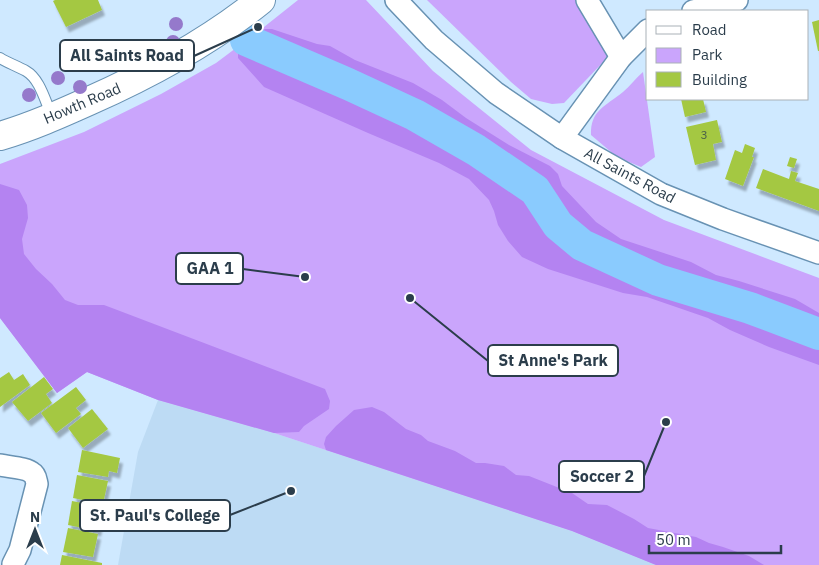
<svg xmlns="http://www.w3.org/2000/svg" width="819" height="565" font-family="'IBM Plex Sans',sans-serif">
<defs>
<filter id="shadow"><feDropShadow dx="3" dy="5.5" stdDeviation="1" flood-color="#0004"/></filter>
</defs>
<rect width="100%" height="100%" fill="#cfe9ff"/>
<!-- built -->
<path fill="#bddbf4" d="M158,400L274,433L572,531L656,565H118L138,452Z"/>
<!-- green -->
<g fill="#caa5fc">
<path d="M298,0H366L433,71L531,150L664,220L819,278V565H656L572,531L274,433L158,400L87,372L57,393L0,318V164L84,132L161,94L216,63L264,27Z"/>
<path d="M427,0H577L609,50L608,57L564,103L552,104L531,99L511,82Z"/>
<path d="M643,72L655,157L641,167L617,157L591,135C590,110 606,106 623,92C630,86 636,78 643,72Z"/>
</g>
<!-- forest -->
<g fill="#b483f1">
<path d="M265,29H272L317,44L330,46L355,60L413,83L442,100L466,118L509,145L550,166L558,174L562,186L596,222L621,239L691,262L716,275L739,281L795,299L819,313V365L769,347L730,330L708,318L647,297L623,293L548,269L522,257L508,241L498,225L494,211L489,200L469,179L439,163L368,133L264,87L238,58V46L253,35Z"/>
<path d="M0,184L19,190L27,205L28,218L22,239L24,254L36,269L52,284L65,300L78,305H104L112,308L325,389L330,401L329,409L304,426L299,432L274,433L158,400L87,372L57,393L0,318Z"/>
<path d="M372,407L384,412L406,429L421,435L428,441L455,451L476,463H485L504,466L516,475L529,476L572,493L588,504L607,505L634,519L648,528L696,537L709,543L723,547L749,556L764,565H656L572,531L326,450L324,444L326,437L336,426L354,410Z"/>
</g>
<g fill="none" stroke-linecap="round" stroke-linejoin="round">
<!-- river -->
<path stroke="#8acbfe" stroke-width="32" d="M246,40L348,84L415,115L476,150L535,190L558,225L582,245L658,280L750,308L819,334"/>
</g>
<!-- building -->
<g fill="#a4c842" filter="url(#shadow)">
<path d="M55,0H98L102,10L66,27L53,1Z"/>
<path d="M819,20V51H818L812,22Z"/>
<path d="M681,99H703L706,112L685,117Z"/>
<path d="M717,120L722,142L713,144L716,160L695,165L686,127Z"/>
<path d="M745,144L755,148L752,157H754L743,186L725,179L735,150L742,153Z"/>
<path d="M790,157L797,159L794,168L787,166Z"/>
<path d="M763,169L789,179L791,171L798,173L795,181L819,189V211L756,188Z"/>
<path d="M9,372L14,380L23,374L30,385L0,407V378Z"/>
<path d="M44,377L53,389L46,394L52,403L28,421L12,402Z"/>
<path d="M76,387L86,400L76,408L81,414L56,433L41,413Z"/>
<path d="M92,409L108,429L83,448L68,428Z"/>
<path d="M82,450L120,458L117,473L109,471L108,477L78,472Z"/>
<path d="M77,475L108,481L103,504L73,498Z"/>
<path d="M72,501L103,507L98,531L68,525Z"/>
<path d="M68,528L98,534L93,557L63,552Z"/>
<path d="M62,555L102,563V565H60Z"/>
</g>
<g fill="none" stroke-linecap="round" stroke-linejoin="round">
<!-- lane casing -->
<g stroke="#6892b3" stroke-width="12">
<path id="lane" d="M0,58C8,63 17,66 26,71C40,79 45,101 52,116"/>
</g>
<!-- street casing -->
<g stroke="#6892b3" stroke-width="24">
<g id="street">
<path d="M396,0L434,40L496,93L562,138L661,194L723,219L819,253"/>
<path d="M587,0L621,57"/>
<path d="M693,11L737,0"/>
<path d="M562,138L621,57L648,30"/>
<path d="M0,465C8,467 27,468 32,473C36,475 36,480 37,484L20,550L13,564"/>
</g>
</g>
<!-- secondary casing -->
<g stroke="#6892b3" stroke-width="30">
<path id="secondary" d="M0,136C31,127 60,114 89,101C150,74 209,42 261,0"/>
</g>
<!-- lane -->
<use href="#lane" stroke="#fff" stroke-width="10"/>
<!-- street -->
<use href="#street" stroke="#fff" stroke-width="21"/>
<!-- secondary -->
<use href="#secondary" stroke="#fff" stroke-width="28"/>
</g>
<!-- trees -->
<g fill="#9579cb">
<circle cx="176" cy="24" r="7"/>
<circle cx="173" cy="42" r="7"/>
<circle cx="58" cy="78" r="7"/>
<circle cx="80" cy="87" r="7"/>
<circle cx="29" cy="95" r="7"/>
</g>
<g text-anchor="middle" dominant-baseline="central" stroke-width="5" stroke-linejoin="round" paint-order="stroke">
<!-- number labels -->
<g font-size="12" fill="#496049">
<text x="704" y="134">3</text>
</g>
<!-- street labels -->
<g font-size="15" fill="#2b3d4b" stroke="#fff">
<text transform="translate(82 103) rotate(-23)">Howth Road</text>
<text transform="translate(630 175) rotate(28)">All Saints Road</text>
</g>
</g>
<!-- callouts -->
<path fill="none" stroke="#2b3d4b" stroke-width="2" d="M258 27L194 56M305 277L243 269M410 298L488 361M666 422L644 476M291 491L230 515"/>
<g fill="#2b3d4b" stroke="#fff" stroke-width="2">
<circle cx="258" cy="27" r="5"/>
<circle cx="305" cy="277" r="5"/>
<circle cx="410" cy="298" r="5"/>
<circle cx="666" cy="422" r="5"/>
<circle cx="291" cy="491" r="5"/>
</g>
<g fill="#fff" stroke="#2b3d4b" stroke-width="2">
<rect x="60" y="40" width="134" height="31" rx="5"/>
<rect x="176" y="253" width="67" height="31" rx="5"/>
<rect x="488" y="345" width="130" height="31" rx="5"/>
<rect x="559" y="461" width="85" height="31" rx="5"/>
<rect x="80" y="500" width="150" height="31" rx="5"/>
</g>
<g font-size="16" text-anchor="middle" font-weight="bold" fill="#2b3d4b">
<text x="127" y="61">All Saints Road</text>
<text x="210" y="274">GAA 1</text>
<text x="553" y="366">St Anne's Park</text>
<text x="602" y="482">Soccer 2</text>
<text x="155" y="521">St. Paul's College</text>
</g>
<!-- legend -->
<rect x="646" y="10" width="162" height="90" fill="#ffffff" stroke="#aab1b7"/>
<rect x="656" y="26" width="25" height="8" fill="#ffffff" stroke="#aab1b7"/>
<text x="692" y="35" font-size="15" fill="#2b3d4b">Road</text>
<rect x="656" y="48" width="25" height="15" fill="#caa5fc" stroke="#aab1b7"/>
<text x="692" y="60" font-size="15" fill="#2b3d4b">Park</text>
<rect x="656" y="72" width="25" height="15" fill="#a4c842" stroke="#aab1b7"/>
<text x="692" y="85" font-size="15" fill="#2b3d4b">Building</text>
<!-- north arrow -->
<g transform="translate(35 530)" stroke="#ffffff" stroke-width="4" paint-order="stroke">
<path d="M0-4L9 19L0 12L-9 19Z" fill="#2b3d4b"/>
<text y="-8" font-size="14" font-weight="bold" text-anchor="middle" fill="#2b3d4b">N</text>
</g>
<!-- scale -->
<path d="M649 545v8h132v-8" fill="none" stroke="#2b3d4b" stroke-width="2.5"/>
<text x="656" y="545" font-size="15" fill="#2b3d4b" stroke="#ffffff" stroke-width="4" paint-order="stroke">50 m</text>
</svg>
